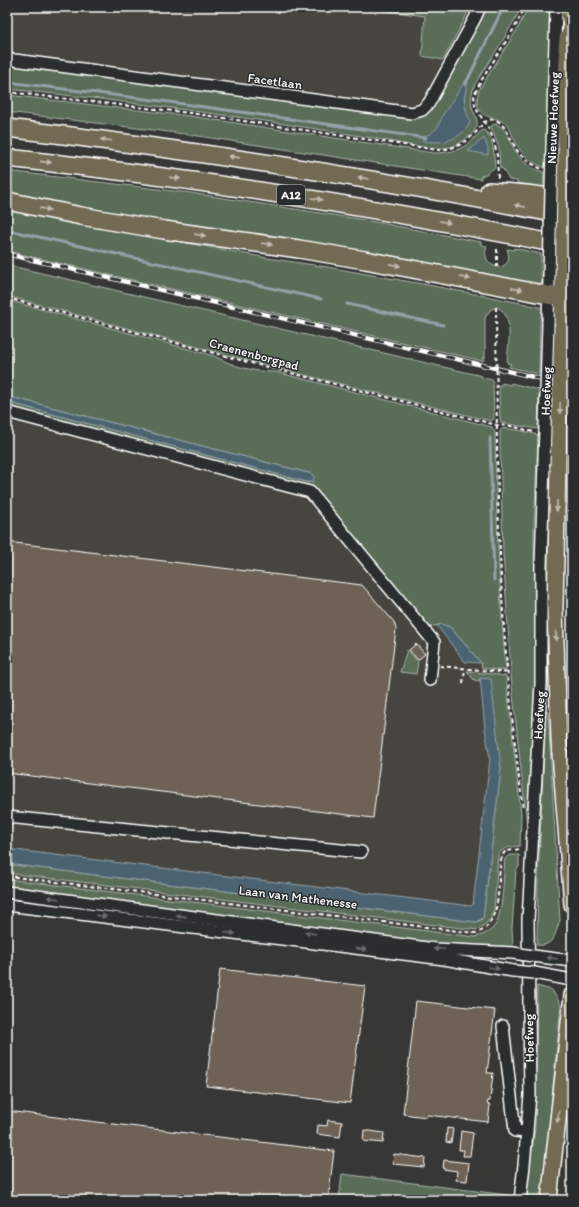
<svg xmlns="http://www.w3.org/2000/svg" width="579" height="1207" font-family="Itim,sans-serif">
<rect width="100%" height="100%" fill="#373836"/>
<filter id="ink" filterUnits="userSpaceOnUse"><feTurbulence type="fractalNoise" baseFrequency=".025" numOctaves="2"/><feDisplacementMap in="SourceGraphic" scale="8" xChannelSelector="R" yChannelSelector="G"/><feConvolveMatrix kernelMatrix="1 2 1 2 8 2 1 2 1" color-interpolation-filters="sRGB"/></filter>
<g filter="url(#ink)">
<!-- built -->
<g fill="#47453f">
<path d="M7,7H491L430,126L7,68Z"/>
<path d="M7,322L482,434L509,808L501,935L493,940L7,881Z"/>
</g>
<!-- green -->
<g fill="#5a6d58" stroke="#acb6ac">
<path d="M358,7H469L466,16L443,60L422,56L425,16Z"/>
<path d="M484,7H522L503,40L475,84C472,92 470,99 472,107C473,112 477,116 477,121C479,131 464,141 456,145C439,154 393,141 373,138C251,118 129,101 7,89V65L411,118C420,117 426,116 432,108L479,21Z"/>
<path d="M528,7H551L547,168C532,165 521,154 515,141C512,136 511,129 507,125C499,117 486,119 480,111C475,105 477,96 479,90L518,28Z"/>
<path d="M7,95L189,116L434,153C447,153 459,151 469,143C474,139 478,133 483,130C494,134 494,157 495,168C489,170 488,175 481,176V179L185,134L7,112Z"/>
<path d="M495,124C508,127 510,142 516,152C521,161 533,170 544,172L543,187L517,183V181L509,180L503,169L500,168L499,148L491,127L492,125Z"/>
<path d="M7,171L191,193L359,219L481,242V245L487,246C478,271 517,275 507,249L514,250V248L541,254V276H542V285L350,249L7,198Z"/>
<path d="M7,209L267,258L327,267L428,285L526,304L543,308L540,321L539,374L509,367L511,364L507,363C508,346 515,316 497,307L490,310L485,318V358H482L484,359L483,361L7,251Z"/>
<path d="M7,265L482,376V378L493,380L494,419L491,421L276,368L7,296Z"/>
<path d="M7,300L214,356C236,367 252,372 276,372L492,427L495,432C496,512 499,591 506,671L482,668L481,663L451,628L442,624L430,627L312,488L7,407V402L307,482H313L312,474L7,396Z"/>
<path d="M502,383L511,385V383L539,390L538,429L502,423L500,420L499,385H502Z"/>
<path d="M503,428L523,431L538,435L534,527L535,682L527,825L512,686L503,553L500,445V431Z"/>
<path d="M407,650L418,662L416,674L400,672Z"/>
<path d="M467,671L506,676L521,814L520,846C511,847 503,847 498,855L494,910L490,920L478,930L7,873V864L476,922L481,920L483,918L501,769L480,678V681L474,680Z"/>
<path d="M546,710L548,712L560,920C555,934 554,947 537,945L538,881Z"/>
<path d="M509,855H519V867L516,870L512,928L513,946L503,947L501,949L434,945L7,887V879L475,937C482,935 489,933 494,927C504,914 503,876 505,859Z"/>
<path d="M537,986L552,990L561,1005L548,1140L541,1200H526L535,1128Z"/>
<path d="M342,1174L515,1196L514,1200L339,1199Z"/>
</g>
<!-- water -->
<g fill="#4c6471" stroke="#94a2aa">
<path d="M465,81L468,83C462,99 464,106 470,121C469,126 466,129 463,132C451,143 438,143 423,141V137L430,134L437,128L444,113Z"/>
<path d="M484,138L488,148V155L468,151Z"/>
<path d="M7,396L312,474L314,477L313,482H307L7,402Z"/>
<path d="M442,624L451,628L481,663L465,662L437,626Z"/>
<path d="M480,678L491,679L501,769L483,918L476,922L7,864V849L471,906L473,904L490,759L485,729Z"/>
</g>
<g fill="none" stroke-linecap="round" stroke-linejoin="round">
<!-- stream -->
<g stroke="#94a2aa" stroke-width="3">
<path d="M7,82L162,101L426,138"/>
<path d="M465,85L501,12L503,7"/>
<path d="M7,230L321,299"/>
<path d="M347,304L443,325"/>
<path d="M490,438L494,580"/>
</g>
</g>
<!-- building -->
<g fill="#6d6254" stroke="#fff">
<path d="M7,542L362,585L394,622L396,629L373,818L7,773Z"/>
<path d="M416,644L425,654L418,660L409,650Z"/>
<path d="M220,969L365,986L350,1103L206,1086Z"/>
<path d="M416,1001L495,1010L487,1073H493L490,1101H488L487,1104L490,1105L488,1122L427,1115L426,1117L403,1114Z"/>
<path d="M7,1111L334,1151L328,1200H7Z"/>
<path d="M328,1120L342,1122L340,1137L317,1134L318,1125L327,1126Z"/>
<path d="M447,1128L453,1129L451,1143L446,1142Z"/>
<path d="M364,1130L384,1133L383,1143L363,1141Z"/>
<path d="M461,1131L473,1133L470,1156H463L464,1150H459Z"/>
<path d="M394,1154L425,1158L424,1167L393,1164Z"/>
<path d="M444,1160L469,1163L467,1181L456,1180L457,1171L443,1169Z"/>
</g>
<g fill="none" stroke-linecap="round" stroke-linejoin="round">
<!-- minor casing -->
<g stroke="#fff" stroke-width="14">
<g id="minor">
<path d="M7,59L412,113L422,110L429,103L475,18L480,7"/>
<path d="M552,148L556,7"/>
<path d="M548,323L549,278"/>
<path d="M7,412L310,492L434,642L430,680"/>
<path d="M7,817L361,852"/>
<path d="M7,892L435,949L513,953"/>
<path d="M7,905L444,959L513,971"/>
<path d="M533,956L572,961"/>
<path d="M534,973L572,980"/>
<path d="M503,1026L515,1131L527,1132"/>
<path d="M520,1200L524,1165L530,1095L528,920L541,684V567L544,462"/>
</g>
</g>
<!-- major casing -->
<g stroke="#fff" stroke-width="18">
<g id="major">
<path d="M566,151L565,114L568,38"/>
<path d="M562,327L563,280"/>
<path d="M558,467L555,607L559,741L572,905"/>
<path d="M549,1200L572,995"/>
</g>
</g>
<!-- highway casing -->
<g stroke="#fff" stroke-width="20">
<g id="highway">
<path d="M570,14L572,26"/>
<path d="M567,49L568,39L572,30"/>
<path d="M7,128C197,151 385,179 572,217"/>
<path d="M7,158C197,178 385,209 572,247"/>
<path d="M489,191L526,194L572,200"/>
<path d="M7,201L81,216L164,230L299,249L365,260L548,295L566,298H572"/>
</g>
</g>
<!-- path -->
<g stroke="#fff" stroke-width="2" stroke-dasharray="4 3" stroke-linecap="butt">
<path d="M7,92L190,113L438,150C454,149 465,144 476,132C479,129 481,125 484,123C502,108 512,145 519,153C525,160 533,165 542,169"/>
<path d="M498,178L497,155L494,142L490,131L475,107L474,95L481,81L515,27L525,7"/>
<path d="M497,267V248"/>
<path d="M7,298L259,365L497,425L511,426L534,432"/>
<path d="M496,307C497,389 496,471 500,553C503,638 512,724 523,809"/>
<path d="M440,666L509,673"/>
<path d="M463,683L465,669"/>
<path d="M7,876L475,933C481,932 484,930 488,925C505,906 494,859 506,851L522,849"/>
</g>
<!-- minor -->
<use href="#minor" stroke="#2a2d2e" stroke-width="11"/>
<!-- major -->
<use href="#major" stroke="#736b52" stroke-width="15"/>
<!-- highway -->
<use href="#highway" stroke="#736b52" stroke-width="17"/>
<!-- rail casing -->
<g stroke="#fff" stroke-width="4.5">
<path id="rail" d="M7,254L572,386"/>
</g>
<!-- rail -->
<use href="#rail" stroke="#2a2d2e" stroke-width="3" stroke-dasharray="9" stroke-linecap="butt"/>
<!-- minor-bridge casing -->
<g stroke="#fff" stroke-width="14" stroke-linecap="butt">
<g id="minor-bridge">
<path d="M549,278L552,148"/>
<path d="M544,462L548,323"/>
<path d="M513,953L533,956"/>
<path d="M513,971L534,973"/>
</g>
</g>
<!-- major-bridge casing -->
<g stroke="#fff" stroke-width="18" stroke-linecap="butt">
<g id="major-bridge">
<path d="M563,280L566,151"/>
<path d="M558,467L562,327"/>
</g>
</g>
<!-- minor-bridge -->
<use href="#minor-bridge" stroke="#2a2d2e" stroke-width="11"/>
<!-- major-bridge -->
<use href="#major-bridge" stroke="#736b52" stroke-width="15"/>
</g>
<!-- one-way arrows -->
<defs><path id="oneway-solid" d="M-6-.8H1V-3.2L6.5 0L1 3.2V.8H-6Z"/></defs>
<g fill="#c0bcb1">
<use href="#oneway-solid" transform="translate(106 140) rotate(-173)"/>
<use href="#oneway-solid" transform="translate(234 157) rotate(-172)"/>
<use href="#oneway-solid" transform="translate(46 162) rotate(6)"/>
<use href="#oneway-solid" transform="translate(175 178) rotate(8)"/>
<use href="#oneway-solid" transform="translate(363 178) rotate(-171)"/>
<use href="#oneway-solid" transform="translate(317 199) rotate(9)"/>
<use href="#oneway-solid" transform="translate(520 206) rotate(-169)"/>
<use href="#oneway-solid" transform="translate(45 209) rotate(11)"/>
<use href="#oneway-solid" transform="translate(445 222) rotate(11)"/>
<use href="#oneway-solid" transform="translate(200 235) rotate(8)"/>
<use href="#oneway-solid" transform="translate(267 244) rotate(8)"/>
<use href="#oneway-solid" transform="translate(395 265) rotate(11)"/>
<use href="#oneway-solid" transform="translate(465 278) rotate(12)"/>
<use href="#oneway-solid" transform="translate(517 289) rotate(11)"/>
<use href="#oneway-solid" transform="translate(560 408) rotate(92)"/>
<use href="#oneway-solid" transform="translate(557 506) rotate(91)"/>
<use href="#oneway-solid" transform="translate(556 636) rotate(88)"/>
<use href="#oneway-solid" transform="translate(558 1117) rotate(97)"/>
</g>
<g fill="#6a6c6d">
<use href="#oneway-solid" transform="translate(53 898) rotate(-172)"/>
<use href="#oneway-solid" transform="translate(101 916) rotate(7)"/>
<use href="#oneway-solid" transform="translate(181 916) rotate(-172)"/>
<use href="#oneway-solid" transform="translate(230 933) rotate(7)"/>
<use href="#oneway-solid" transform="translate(310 933) rotate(-172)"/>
<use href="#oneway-solid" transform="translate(361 949) rotate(7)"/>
<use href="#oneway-solid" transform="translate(439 949) rotate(-177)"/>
<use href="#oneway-solid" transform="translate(552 958) rotate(-171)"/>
<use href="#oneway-solid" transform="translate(494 968) rotate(10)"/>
</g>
</g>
<g text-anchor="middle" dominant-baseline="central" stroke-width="3" stroke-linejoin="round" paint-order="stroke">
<!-- shield labels -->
<rect fill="#2a2d2e" stroke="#bfc0c0" stroke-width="1" x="277" y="185" width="28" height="20" rx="3"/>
<g font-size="12" font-weight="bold" fill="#fff">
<text x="291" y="195">A12</text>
</g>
<!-- street labels -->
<g font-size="13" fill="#fff" stroke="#2a2d2e">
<text transform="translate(275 81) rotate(8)">Facetlaan</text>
<text transform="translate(553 118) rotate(-88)">Nieuwe Hoefweg</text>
<text transform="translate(254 354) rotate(15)">Craenenborgpad</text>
<text transform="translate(546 391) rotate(-88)">Hoefweg</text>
<text transform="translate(539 715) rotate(-87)">Hoefweg</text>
<text transform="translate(298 897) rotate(7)">Laan van Mathenesse</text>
<text transform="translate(529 1038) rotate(-91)">Hoefweg</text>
</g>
</g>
<!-- margin -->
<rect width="579" height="1207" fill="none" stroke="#2a2d2e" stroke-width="24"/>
<rect x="12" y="12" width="555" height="1183" fill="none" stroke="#fff" stroke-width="1.5" filter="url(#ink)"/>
</svg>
